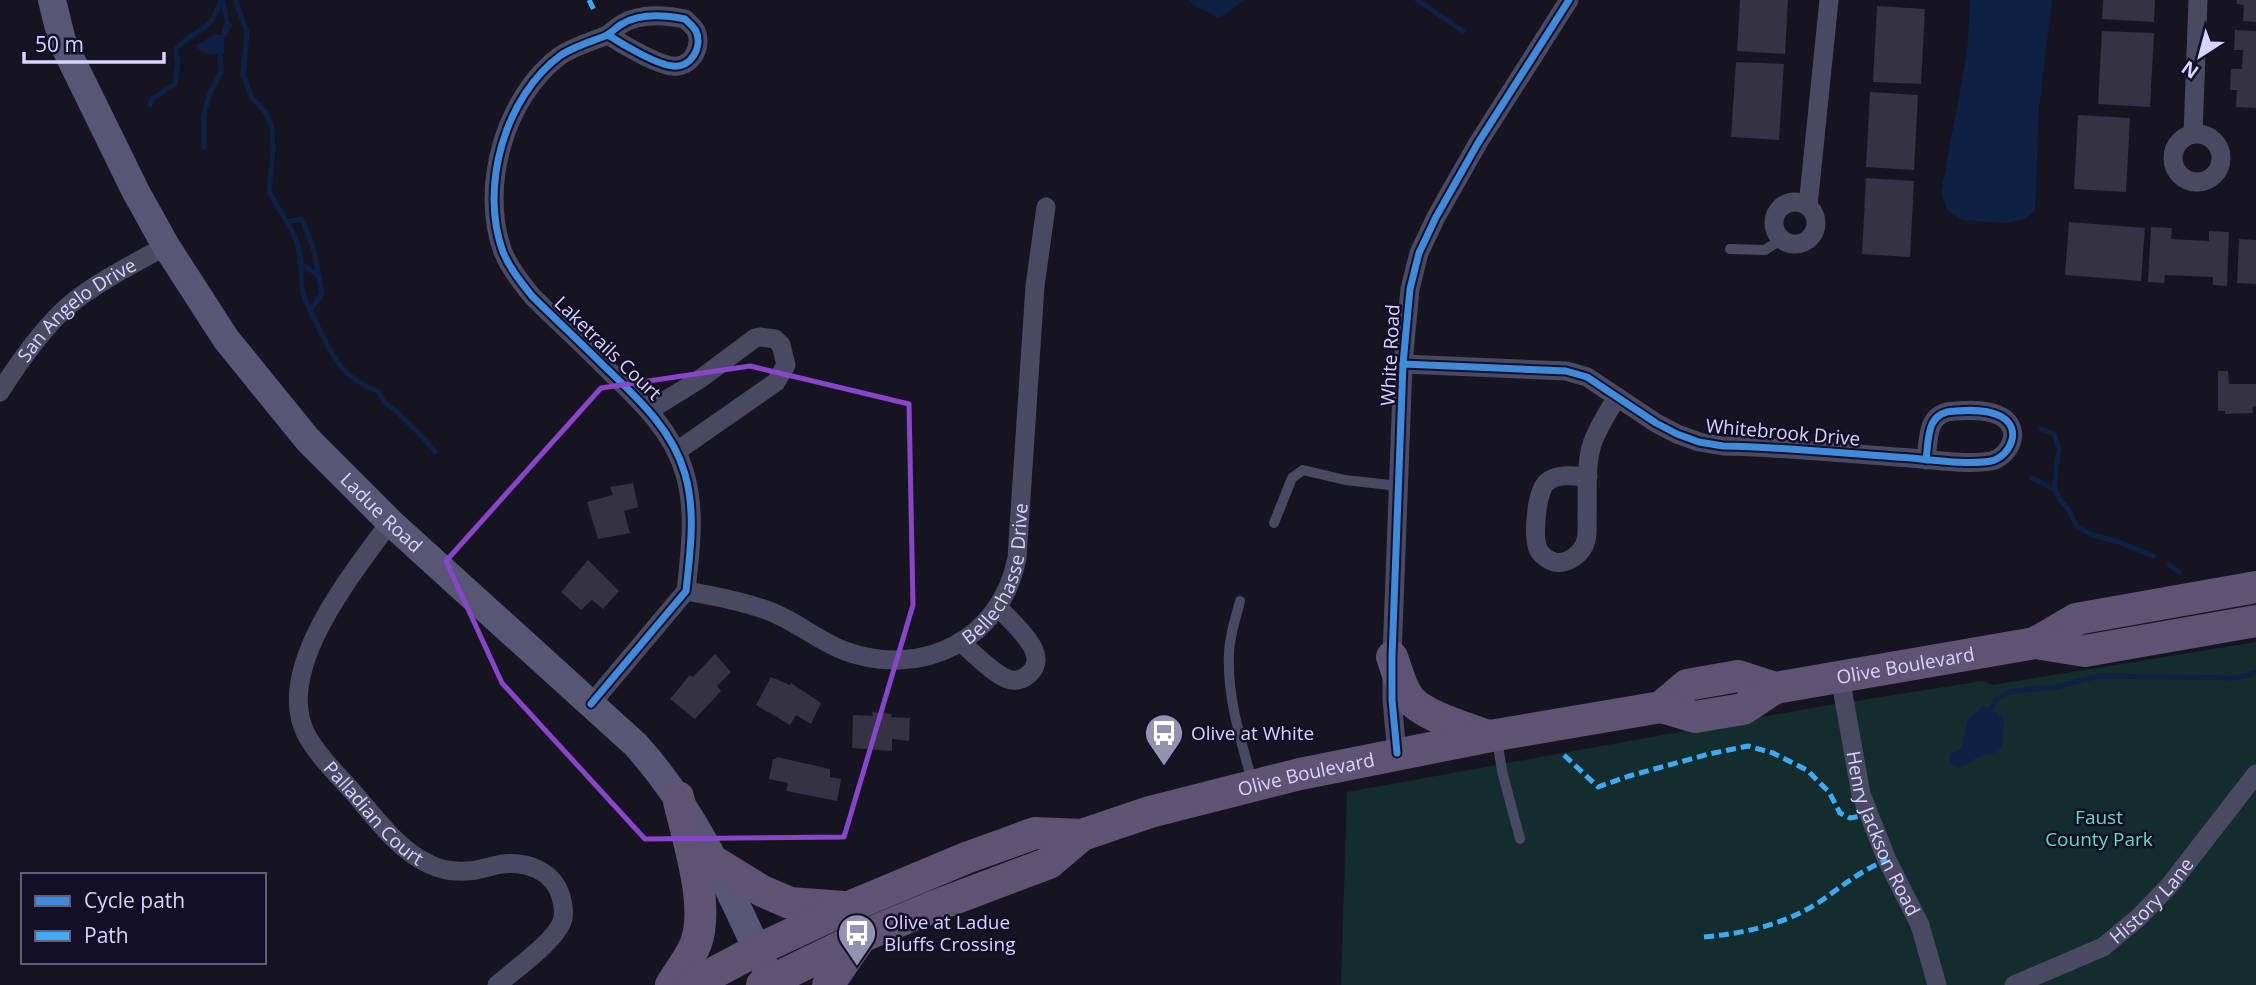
<svg xmlns="http://www.w3.org/2000/svg" width="2256" height="985" font-family="'Open Sans',sans-serif">
<rect width="100%" height="100%" fill="#161421"/>
<!-- green -->
<path fill="#132c2d" d="M2256,642V985H1341L1347,792L1818,707L1982,681L1992,685Z"/>
<!-- water -->
<g fill="#0d2144">
<path d="M1189,0H1245L1219,18L1193,5Z"/>
<path d="M1970,0H2052L2039,109L2035,211L2025,219L2005,223L1963,220L1948,211L1941,193L1967,53Z"/>
<path d="M226,17L233,26L224,38V53C211,56 204,54 195,46L214,35H221Z"/>
<path d="M1983,706L1997,713L2004,720L2002,748C1992,757 1984,753 1974,759C1968,763 1966,766 1958,768L1950,762V754L1961,749L1968,720Z"/>
</g>
<g fill="none" stroke-linecap="round" stroke-linejoin="round">
<!-- stream -->
<g stroke="#0d2144" stroke-width="5">
<path d="M222,0L226,17"/>
<path d="M235,0L247,32L243,75L252,98L266,113L272,127L273,150L269,192L287,222L301,219L303,221L314,251L322,294L310,310C328,345 337,378 378,391C387,409 389,403 400,415C412,427 425,438 435,452"/>
<path d="M1417,0L1463,31"/>
<path d="M150,105L152,99L175,84L178,63L176,49C187,35 202,33 211,21C216,15 218,6 221,0"/>
<path d="M204,147V115L209,95L221,72L220,54"/>
<path d="M287,222C293,232 298,242 300,254C302,275 299,292 310,310"/>
<path d="M300,263L318,275"/>
<path d="M2041,429L2054,434L2059,448L2054,487L2060,500L2069,510L2077,527L2093,535L2119,542L2153,556"/>
<path d="M2032,478L2054,489"/>
<path d="M2169,565L2179,572"/>
<path d="M1990,710L1996,700L2008,692L2056,687L2098,676L2235,678L2256,673"/>
</g>
</g>
<!-- building -->
<g fill="#343243">
<path d="M1740,0H1788L1785,54L1737,51Z"/>
<path d="M2103,0H2155L2154,22L2102,19Z"/>
<path d="M2237,0H2256V22L2243,21L2244,5L2237,4Z"/>
<path d="M1877,6L1925,9L1921,84L1873,82Z"/>
<path d="M2235,30L2256,31V108L2236,107L2237,90H2230L2231,69H2242L2243,50H2234Z"/>
<path d="M2102,31L2154,33L2150,107L2098,104Z"/>
<path d="M1736,62L1784,64L1779,140L1731,137Z"/>
<path d="M1870,92L1918,95L1914,170L1866,167Z"/>
<path d="M2078,115L2130,118L2126,192L2074,189Z"/>
<path d="M1866,178L1914,181L1910,257L1862,254Z"/>
<path d="M2069,222L2145,228L2141,281L2065,275Z"/>
<path d="M2151,227L2172,228L2171,239L2209,241V231L2229,232L2227,286L2213,285V277L2165,275L2164,283L2148,282Z"/>
<path d="M2239,239L2256,240V284L2237,283Z"/>
<path d="M2218,371H2228L2229,384H2256V406L2252,407L2253,413L2225,414V411H2218Z"/>
<path d="M633,483L638,507L624,511L630,533L598,539L587,502L613,495L610,487Z"/>
<path d="M588,560L619,591L603,609L592,600L581,610L561,592Z"/>
<path d="M715,654L731,672L717,686L721,691L695,719L670,699L690,675L693,677Z"/>
<path d="M771,677L790,685L791,683L821,703L811,724L796,715L790,725L756,705Z"/>
<path d="M872,712L892,714L891,717L910,718L909,741L892,739V751L852,748L853,715L873,716Z"/>
<path d="M777,757L830,769V777L841,779L837,801L786,791L788,783L769,779L773,759H776Z"/>
</g>
<g fill="none" stroke-linecap="round" stroke-linejoin="round">
<!-- lane -->
<g stroke="#4a4962" stroke-width="10">
<path d="M1730,249L1765,250L1782,239"/>
<path d="M1274,523L1292,478L1303,470L1345,480L1399,486"/>
<path d="M1240,601C1236,618 1229,637 1229,654C1227,698 1241,740 1252,781"/>
<path d="M1497,739L1502,771L1520,839"/>
</g>
<!-- street -->
<g stroke="#4a4962" stroke-width="19">
<path d="M2193,134L2198,0"/>
<circle cx="2197" cy="158" r="24"/>
<circle cx="1795" cy="223" r="21"/>
<path d="M1808,206L1829,0"/>
<path d="M1403,364L1566,371L1587,377L1656,423L1677,434L1699,442L1723,446C1786,447 1848,454 1911,458C1934,460 1968,465 1991,461C2011,456 2022,429 2002,417C1989,409 1969,410 1955,411C1926,412 1929,437 1926,460"/>
<path id="s1" d="M0,392C19,362 41,330 68,306C95,283 135,263 166,246"/>
<path d="M650,410L700,379L755,338L760,337L775,339L781,345L786,365L776,382L677,451"/>
<path d="M1588,477C1575,476 1558,473 1547,482C1536,491 1533,536 1538,549C1541,555 1548,560 1554,562C1568,565 1583,553 1586,540C1588,533 1587,525 1587,518C1588,495 1585,467 1592,444C1598,427 1608,412 1617,397"/>
<path id="s2" d="M390,522C354,572 273,669 306,734C318,756 337,774 353,792C375,817 398,850 429,864C441,870 453,872 466,871C478,871 490,866 502,864C527,861 554,871 561,897C563,903 564,911 563,918C559,939 514,970 497,985"/>
<path id="s3" d="M686,591C713,596 742,601 769,611C796,621 818,641 845,651C922,679 1001,640 1017,558L1035,286L1046,207"/>
<path d="M960,642C973,652 993,674 1008,679C1015,682 1024,679 1029,674C1052,654 1012,623 998,607"/>
<path id="s4" d="M1840,677L1861,794L1887,860L1920,925L1937,985"/>
<path d="M591,704L686,591C690,553 696,512 685,474C672,428 635,396 602,364C579,341 555,319 532,296C521,282 510,269 503,252C479,187 505,96 561,55C575,46 590,42 605,36C612,33 616,27 622,24C640,13 665,15 685,19C688,22 694,27 696,31C703,47 691,68 673,66C657,65 622,44 608,35"/>
<path d="M1397,753L1392,700V657L1403,364L1410,289L1419,253L1436,217L1478,143L1569,0"/>
<path id="s5" d="M2014,985L2103,947L2138,918L2169,886L2256,774"/>
</g>
<!-- secondary -->
<path stroke="#575674" stroke-width="28" id="s6" d="M52,0L62,41L136,192L166,246L226,339L308,440L390,522L636,745C699,815 732,896 771,980"/>
<!-- primary -->
<g stroke="#5e5373" stroke-width="32">
<path d="M2035,643L2076,619L2256,587"/>
<path d="M1392,657C1397,670 1400,686 1409,698C1423,716 1467,728 1488,736"/>
<path d="M1661,707L1687,685L1738,676L1775,688"/>
<path d="M715,862L762,891L790,903L844,907"/>
<path d="M671,985C679,972 691,957 696,943C710,904 687,837 678,797"/>
<path id="s7" d="M691,985L757,950L849,907L966,858L1035,833L1082,835L1150,812L1300,774L1496,735L1661,707L1695,717L1743,709L1775,688L2035,643L2085,651L2256,621"/>
<path d="M762,985L861,937L935,906L1049,863L1082,835"/>
<path d="M828,985L859,940"/>
</g>
<!-- quiet -->
<g stroke="#3fa9f5" stroke-width="5" stroke-dasharray="10 5" stroke-linecap="butt">
<path d="M589,0L595,12"/>
<path d="M1564,755L1598,787L1629,776L1709,754L1748,746L1773,753L1807,770L1829,792L1840,813L1850,818L1861,816"/>
<path d="M1704,937C1745,933 1783,925 1818,903C1841,887 1861,870 1887,860"/>
</g>
<!-- cycleway casing -->
<g stroke="#130f26" stroke-width="11">
<g id="cycleway">
<path d="M1403,364L1566,371L1587,377L1656,423L1677,434L1699,442L1723,446C1786,447 1848,454 1911,458C1934,460 1968,465 1991,461C2011,456 2022,429 2002,417C1989,409 1969,410 1955,411C1926,412 1929,437 1926,460"/>
<path d="M591,704L686,591C690,553 696,512 685,474C672,428 635,396 602,364C579,341 555,319 532,296C521,282 510,269 503,252C479,187 505,96 561,55C575,46 590,42 605,36C612,33 616,27 622,24C640,13 665,15 685,19C688,22 694,27 696,31C703,47 691,68 673,66C657,65 622,44 608,35"/>
<path d="M1397,753L1392,700V657L1403,364L1410,289L1419,253L1436,217L1478,143L1569,0"/>
</g>
</g>
<!-- cycleway -->
<use href="#cycleway" stroke="#408adc" stroke-width="7"/>
</g>
<!-- marked area -->
<path fill="none" stroke="#8945c9" stroke-width="5" stroke-linejoin="round" d="M750,366L909,404L913,605L844,837L645,839L502,683L446,561L601,388Z"/>
<!-- icons -->
<defs>
<g id="bus-pin" transform="scale(2.0125)"><path d="M0 17L-7.5 6A9.5 9.5 0 1 1 7.5 6Z" fill="#9591b1" stroke="#130f26"/><path d="M-5-6H5V4H4V6H2V4H-2V6H-4V4H-5ZM-3.5-4V0h7V-4ZM-3.5 1.2v1.5H-2V1.2ZM2 1.2v1.5H3.5V1.2Z" fill="#fff"/></g>
</defs>
<g fill-rule="evenodd">
<use href="#bus-pin" x="1164" y="733"/>
<use href="#bus-pin" x="857" y="933"/>
</g>
<g text-anchor="middle" dominant-baseline="central" stroke-width="5" stroke-linejoin="round" paint-order="stroke">
<!-- street labels -->
<g font-size="19" fill="#d9d4ff" stroke="#130f26">
<text stroke="none"><textPath href="#s1" startOffset="114">San Angelo Drive</textPath></text>
<text transform="translate(608 348) rotate(44)">Laketrails Court</text>
<text transform="translate(1390 355) rotate(-87)">White Road</text>
<text transform="translate(1783 432) rotate(5)">Whitebrook Drive</text>
<text stroke="none"><textPath href="#s6" startOffset="616">Ladue Road</textPath></text>
<text stroke="none"><textPath href="#s3" startOffset="373">Bellechasse Drive</textPath></text>
<text stroke="none"><textPath href="#s7" startOffset="1272">Olive Boulevard</textPath></text>
<text stroke="none"><textPath href="#s7" startOffset="656">Olive Boulevard</textPath></text>
<text stroke="none"><textPath href="#s2" startOffset="343">Palladian Court</textPath></text>
<text stroke="none"><textPath href="#s4" startOffset="163">Henry Jackson Road</textPath></text>
<text stroke="none"><textPath href="#s5" startOffset="164">History Lane</textPath></text>
</g>
<!-- poi labels -->
<g font-size="19" fill="#d9d4ff" stroke="#130f26" text-anchor="start">
<text x="1191" y="733">Olive at White</text>
<text x="884" y="922">Olive at Ladue<tspan x="884" dy="22">Bluffs Crossing</tspan></text>
</g>
<!-- park labels -->
<g font-size="19" fill="#5fe0c0" stroke="#130f26">
<text x="2099" y="817">Faust<tspan x="2099" dy="22">County Park</tspan></text>
</g>
</g>
<!-- legend -->
<rect x="21" y="873" width="245" height="91" fill="#130f26" stroke="#625e7d" stroke-width="2"/>
<rect x="35" y="896" width="35" height="10" fill="#408adc" stroke="#625e7d" stroke-width="2"/>
<text x="84" y="908" font-size="21" fill="#d9d4ff">Cycle path</text>
<rect x="35" y="931" width="35" height="10" fill="#3fa9f5" stroke="#625e7d" stroke-width="2"/>
<text x="84" y="943" font-size="21" fill="#d9d4ff">Path</text>
<!-- north arrow -->
<g transform="translate(2200 56) rotate(216)" stroke="#130f26" stroke-width="5" paint-order="stroke">
<path d="M0-5L12 26L0 18L-12 26Z" fill="#d9d4ff"/>
<text y="-10" font-size="19" font-weight="bold" text-anchor="middle" fill="#d9d4ff">N</text>
</g>
<!-- scale -->
<path d="M24 52v10h140v-10" fill="none" stroke="#d9d4ff" stroke-width="3.5"/>
<text x="35" y="52" font-size="21" fill="#d9d4ff" stroke="#130f26" stroke-width="5" paint-order="stroke">50 m</text>
</svg>
